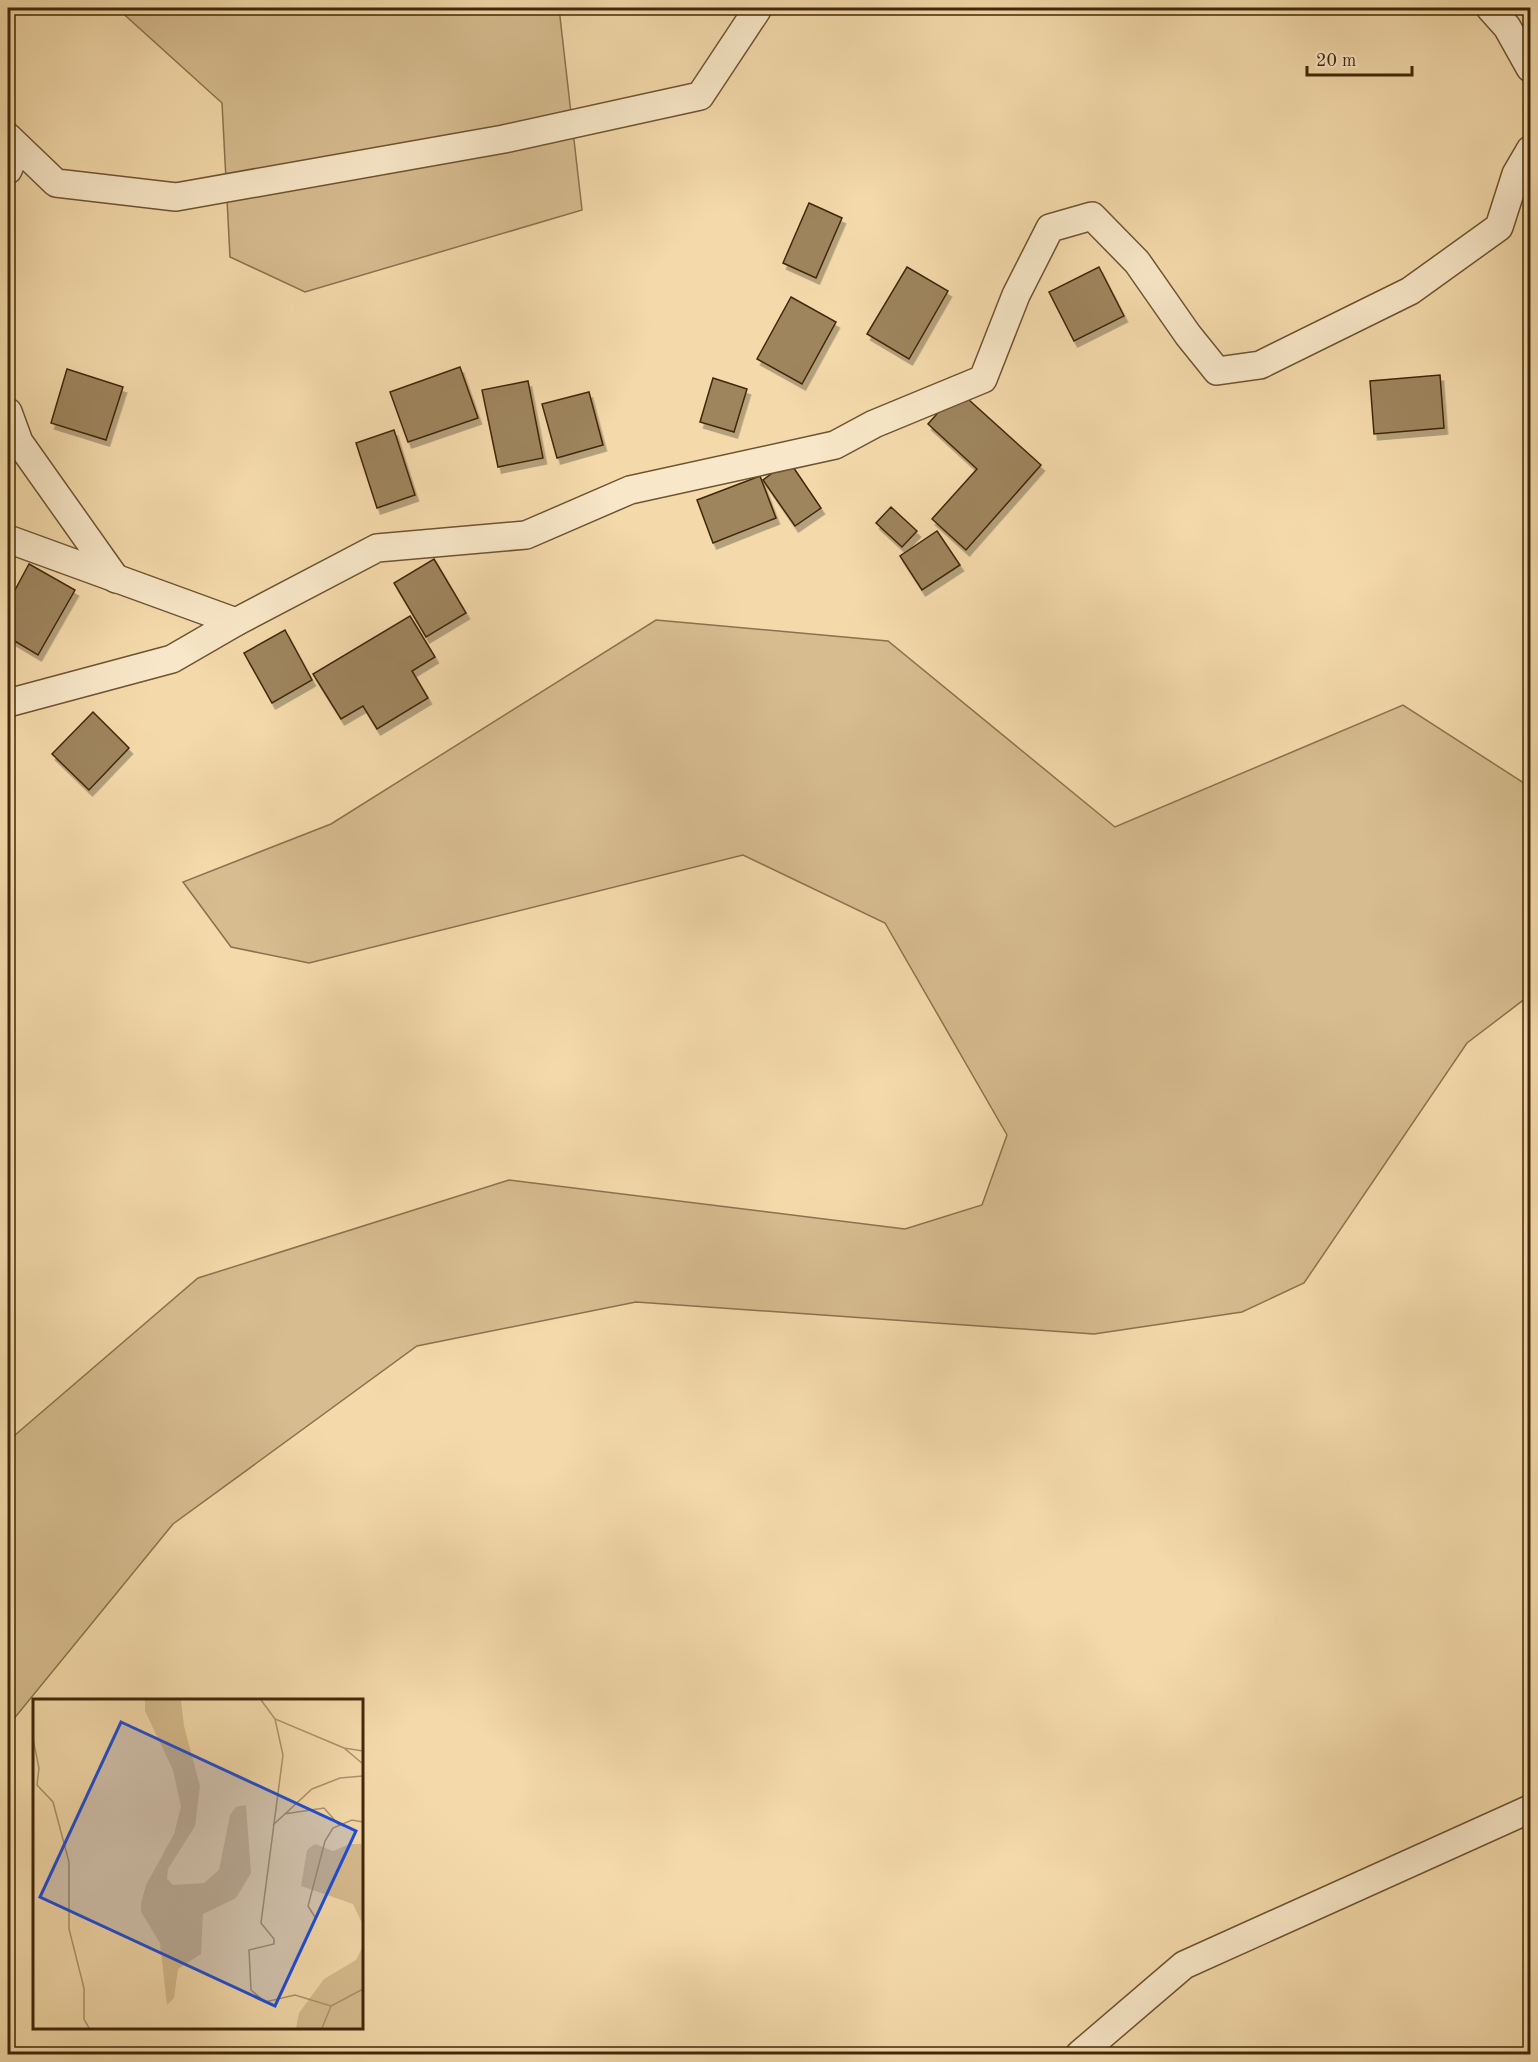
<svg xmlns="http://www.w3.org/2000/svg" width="1538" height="2062" font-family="'Old Standard TT',serif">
<defs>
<filter id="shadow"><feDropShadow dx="3.5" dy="6" stdDeviation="0" flood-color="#0004"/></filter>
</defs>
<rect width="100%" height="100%" fill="#f4daab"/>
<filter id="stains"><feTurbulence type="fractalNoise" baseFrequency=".00333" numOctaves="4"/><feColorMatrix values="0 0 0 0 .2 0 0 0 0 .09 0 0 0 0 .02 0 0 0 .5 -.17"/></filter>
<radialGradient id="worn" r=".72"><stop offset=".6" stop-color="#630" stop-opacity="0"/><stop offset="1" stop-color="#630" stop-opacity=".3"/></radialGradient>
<!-- green -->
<g fill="#d6bc8f" stroke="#8c724c" stroke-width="1.5">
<path d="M117,8H559L582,210L305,292L230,257L222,103Z"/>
<path d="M656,620L888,641L1115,827L1403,705L1530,787V995L1467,1043L1304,1283L1242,1312L1094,1334L636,1302L417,1346L173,1524L8,1726V1441L198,1278L509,1180L905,1229L982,1205L1007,1135L885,923L743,855L309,963L231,947L183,882L331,824Z"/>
</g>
<!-- building -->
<g fill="#9e855d" stroke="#412809" stroke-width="1.5" filter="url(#shadow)">
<path d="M809,203L842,218L816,278L783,263Z"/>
<path d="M907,267L948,291L909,359L867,334Z"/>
<path d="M1099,267L1124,316L1074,341L1049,292Z"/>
<path d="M791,297L836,322L802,384L757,359Z"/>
<path d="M460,367L478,418L408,442L390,392Z"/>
<path d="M67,369L123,387L106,440L51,423Z"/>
<path d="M1440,375L1444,428L1374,434L1370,381Z"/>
<path d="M713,378L747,389L734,432L700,422Z"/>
<path d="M528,381L543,458L498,467L482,390Z"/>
<path d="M958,390L1041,465L966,550L932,519L977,469L928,424Z"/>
<path d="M589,392L603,445L557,458L542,404Z"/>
<path d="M394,430L415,495L377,508L356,443Z"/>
<path d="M789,461L821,508L795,526L763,480Z"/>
<path d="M760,476L776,518L713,543L697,500Z"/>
<path d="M891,507L917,531L902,547L876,523Z"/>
<path d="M937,531L960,565L922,590L900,556Z"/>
<path d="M434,559L466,613L426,637L394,583Z"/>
<path d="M29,564L75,590L38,655L8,637V603Z"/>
<path d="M410,616L435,657L412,671L428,698L377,729L363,706L341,719L313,674Z"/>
<path d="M285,630L312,680L272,703L244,653Z"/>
<path d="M93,712L129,748L89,790L52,754Z"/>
</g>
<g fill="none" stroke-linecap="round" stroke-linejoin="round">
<!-- street casing -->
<g stroke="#6e5432" stroke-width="30">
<g id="street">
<path d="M1490,8L1507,27L1530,68"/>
<path d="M8,137L56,183L176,197L504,139L700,96L757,10"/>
<path d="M8,170L18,147"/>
<path d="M8,412L19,442L116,579"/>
<path d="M8,539L236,622"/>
<path d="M8,703L172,659L236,622L377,548L526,535L630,490L835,445L874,424L983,379L1016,295L1050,228L1092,216L1137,262L1188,335L1217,371L1260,365L1410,291L1499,227L1516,174L1530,150"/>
<path d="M1080,2054L1184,1965L1530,1809"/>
</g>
</g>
<!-- street -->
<use href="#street" stroke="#f8e7c8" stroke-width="27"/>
</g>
<!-- overview -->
<g transform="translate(33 1699)">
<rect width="330" height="330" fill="#f4daab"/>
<path d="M112,1H148L151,27L167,87L162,127L135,170L134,180L140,186L171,184L186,171L197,116L203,108L213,106L218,174L203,199L170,215L168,255L145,270L141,299L134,306L127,244L108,213V204L113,186L141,135L148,108L140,71L112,12ZM282,145L300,152L317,145H330V226L320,205L268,187L274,151ZM330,247V329H263L266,314L291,280L323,261Z" fill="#d6bc8f"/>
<path fill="none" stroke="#ac936a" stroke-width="1.5" d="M228,1L242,20L311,49L330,65M0,5V30M242,20L250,56L228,224L241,240V245L216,251L218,291L232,303L262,296L298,307M0,40L6,69L4,86L20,103L36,163V230L51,289V320L56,329M311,49L330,52M251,115L291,109L306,126M240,126L279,90L307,79L330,77M282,218L275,207L292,142L300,129L319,121L330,123M289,329L298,307L330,290"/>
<path fill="#1d4ed8" fill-opacity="0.15" stroke="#1d4ed8" stroke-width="3" d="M88,23L323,132L242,307L7,198Z"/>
<rect width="330" height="330" fill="none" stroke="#412809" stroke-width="3"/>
</g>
<!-- margin -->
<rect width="1538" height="2062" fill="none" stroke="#f4daab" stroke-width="30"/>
<rect x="9" y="9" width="1520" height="2044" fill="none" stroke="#412809" stroke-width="3"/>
<rect x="15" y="15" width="1508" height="2032" fill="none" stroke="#412809" stroke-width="1.5"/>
<!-- scale -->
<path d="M1307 66v9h105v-9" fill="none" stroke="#412809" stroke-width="3"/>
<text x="1316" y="66" font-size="18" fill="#412809" stroke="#f8e7c8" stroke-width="4.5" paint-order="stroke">20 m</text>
<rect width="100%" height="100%" filter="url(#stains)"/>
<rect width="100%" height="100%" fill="url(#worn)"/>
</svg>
